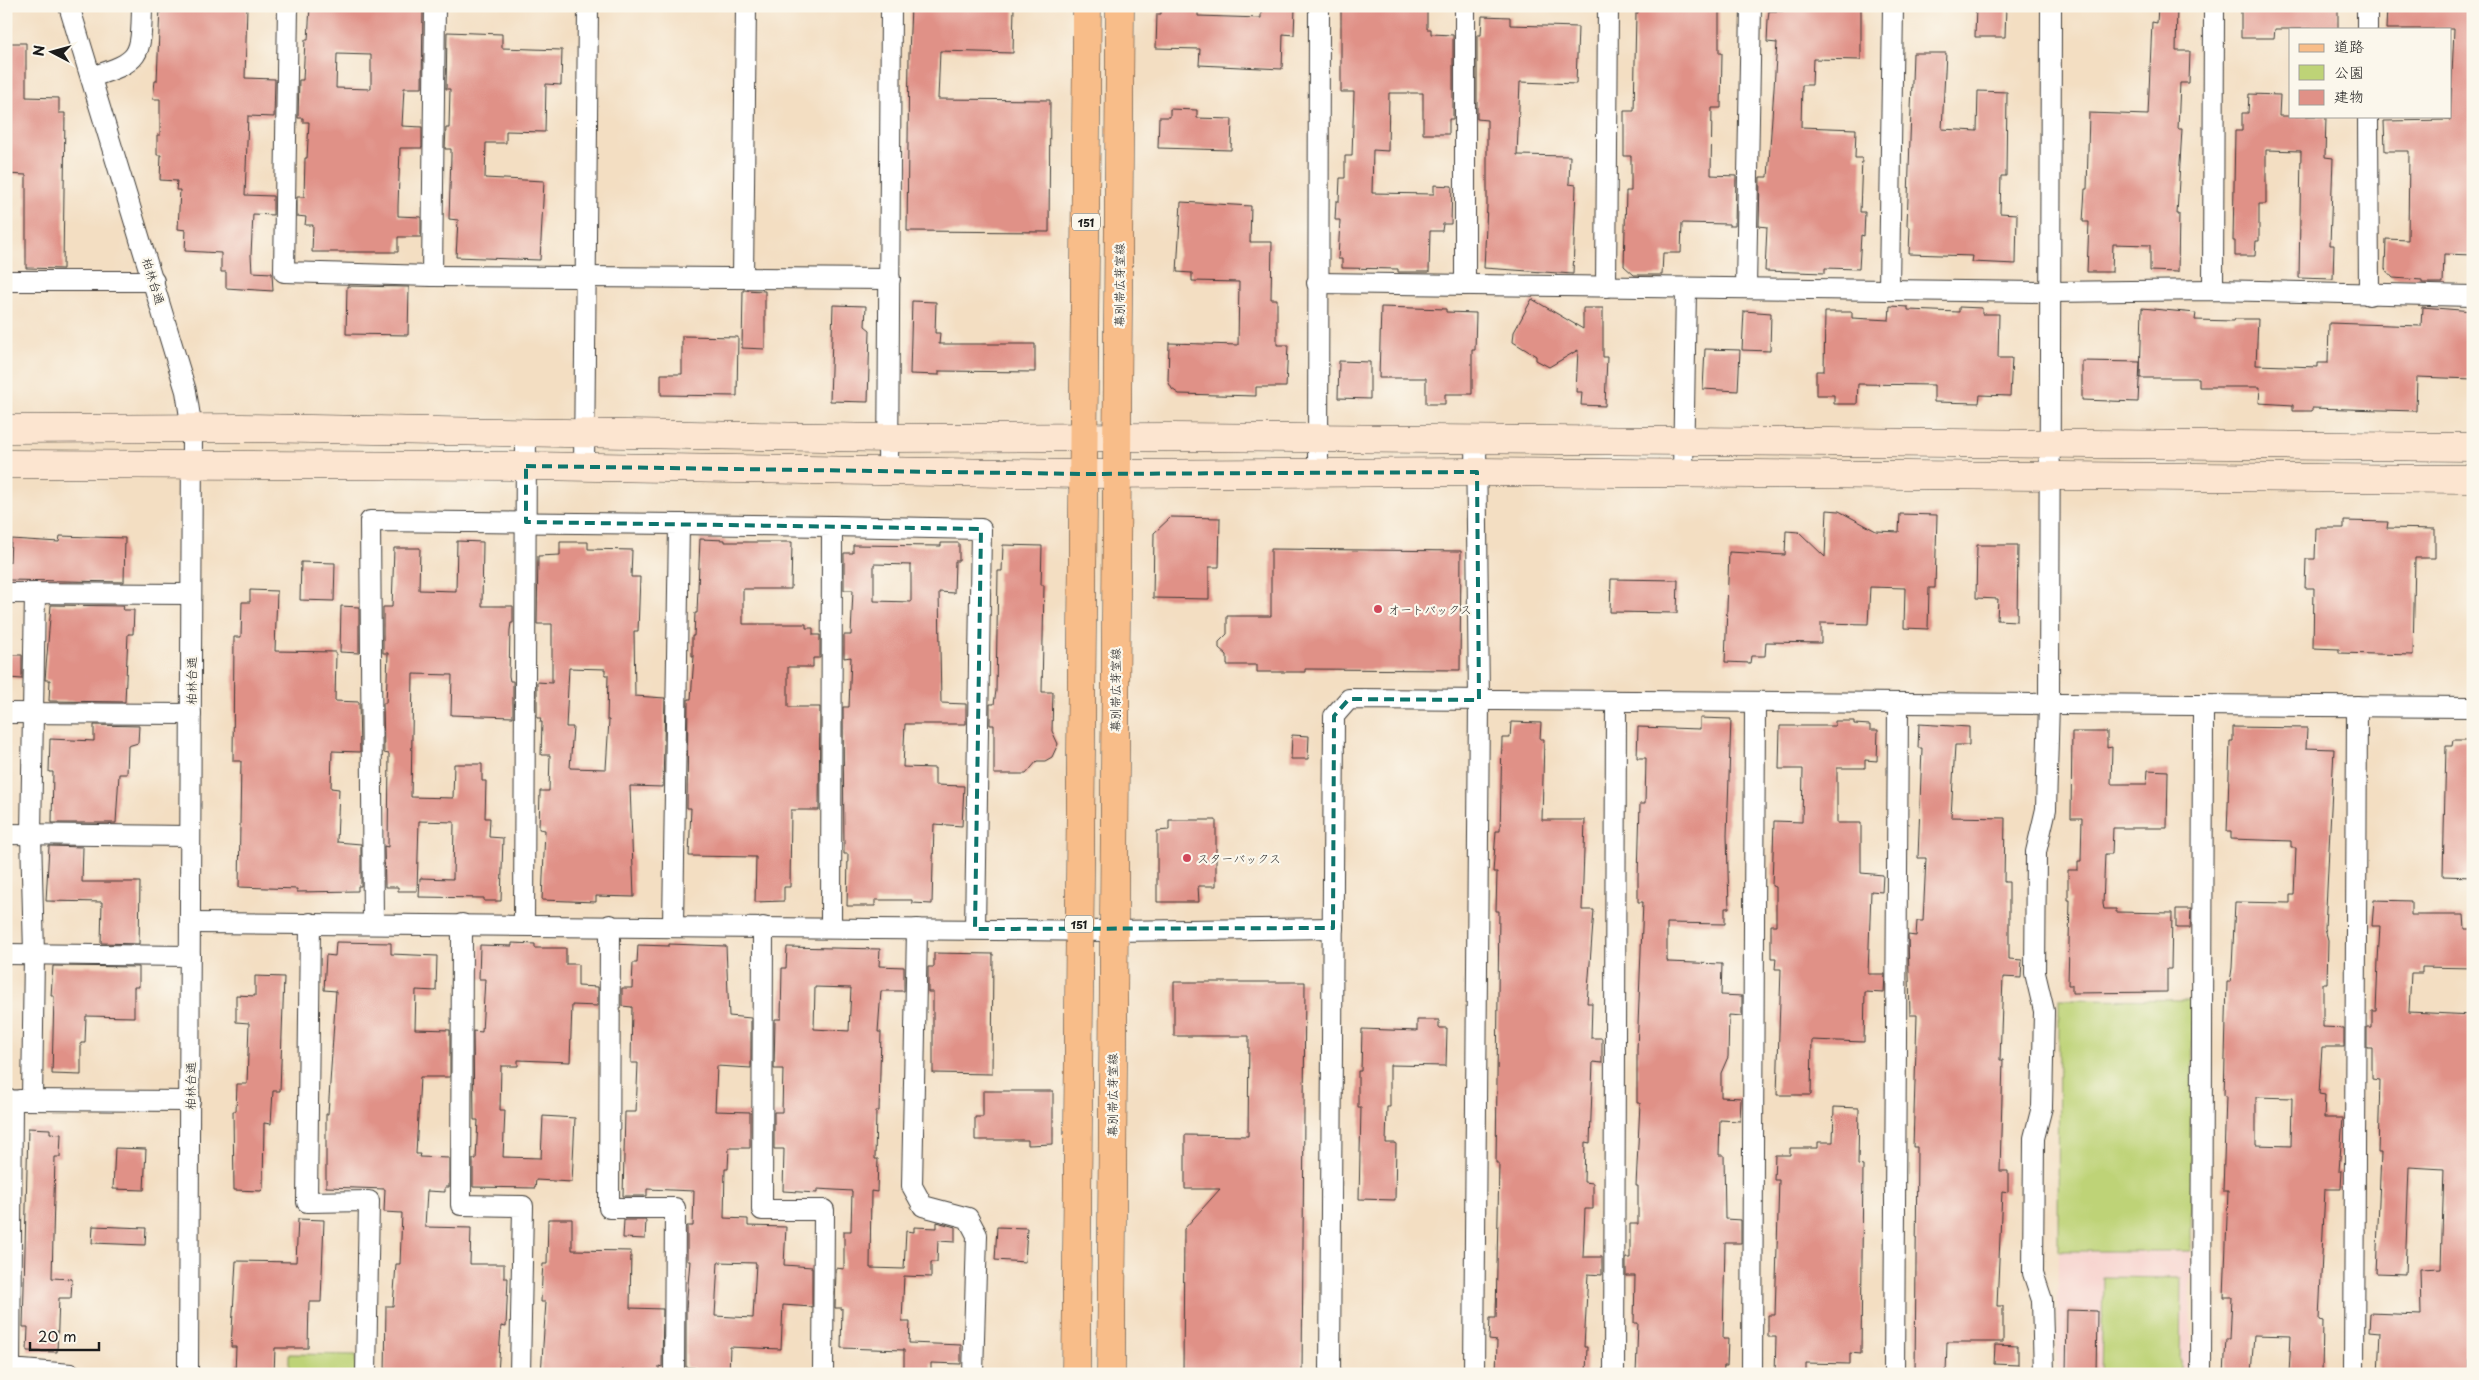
<svg xmlns="http://www.w3.org/2000/svg" width="2479" height="1380" font-family="'Playpen Sans','Klee One',sans-serif">
<rect width="100%" height="100%" fill="#fbf7ec"/>
<filter id="ink" filterUnits="userSpaceOnUse"><feTurbulence type="fractalNoise" baseFrequency=".02" numOctaves="2"/><feDisplacementMap in="SourceGraphic" scale="10" xChannelSelector="R" yChannelSelector="G"/><feConvolveMatrix kernelMatrix="1 2 1 2 8 2 1 2 1" color-interpolation-filters="sRGB"/></filter>
<filter id="wash" filterUnits="userSpaceOnUse"><feTurbulence type="fractalNoise" baseFrequency=".0096" numOctaves="4" result="noise"/><feDisplacementMap in="SourceGraphic" scale="20" xChannelSelector="R" yChannelSelector="G"/><feGaussianBlur stdDeviation="1.12" result="paint"/><feColorMatrix in="noise" values="0 0 0 0 0 0 0 0 0 0 0 0 0 0 0 0 0 1.4 0 .05"/><feComposite in="paint" operator="in"/></filter>
<g filter="url(#wash)">
<rect width="100%" height="100%" fill="#f3dec2"/>
<!-- built -->
<path fill="#f7d0cc" d="M2058,1251H2191L2190,1374H2057Z"/>
<!-- green -->
<g fill="#bed377" stroke="#6d784a">
<path d="M2059,999L2193,1000L2191,1251H2058Z"/>
<path d="M2103,1277L2181,1278L2180,1374H2101Z"/>
<path d="M289,1354L356,1355V1374H289Z"/>
</g>
<g id="blocks">
<!-- building -->
<g fill="#e09187" fill-rule="evenodd">
<path d="M160,6H247L245,78L275,79L274,117L248,116L245,195L273,196V215L253,214L251,255L252,272L272,273L273,291L226,288V272H221V253L185,251L186,230L178,229L180,190H176L177,181L160,180L161,155H157V135H160V99H153L155,81H157Z"/>
<path d="M310,6H423L422,88H404L402,126L422,127V148H400L398,206V216L421,217V237H398V252H312L313,225H305L306,217L297,216V197H304L305,158H307L309,122H303V118H298L299,80H303L305,40H308ZM337,54L371,55V89L336,88Z"/>
<path d="M911,6H1014L1013,53L940,51L938,99L1050,100L1049,232L907,231L909,54Z"/>
<path d="M1161,6H1198V16L1261,18V8H1295L1294,35L1283,34L1282,69L1199,65L1200,49L1156,48L1157,14H1161Z"/>
<path d="M1341,6H1427V29H1431V34L1453,35V119H1449V134H1423V93H1389L1388,151L1373,150L1372,193L1434,194V185L1452,186L1451,224H1443L1442,231H1430L1429,272H1398V269L1342,268V259H1338L1340,220H1335L1336,201H1339L1340,178H1345V156H1352L1354,92H1341Z"/>
<path d="M1638,6H1719V53H1722L1721,108H1712L1711,175L1736,176L1735,226H1729V224L1682,223L1681,253H1663L1662,275H1634L1624,266L1626,191H1631V156H1624V111H1634L1636,13H1638Z"/>
<path d="M1783,6H1861V60L1813,59L1812,85H1802L1801,127L1856,129L1855,158H1862L1860,212H1865L1864,236L1861,235L1859,269L1825,268V273L1765,271L1767,227L1759,226L1760,177H1768L1777,43L1767,42L1768,20L1769,11H1783Z"/>
<path d="M1976,6H2006L2005,37H1975Z"/>
<path d="M2158,6H2177L2176,51H2190L2189,83H2180L2178,129H2182L2177,214H2179L2178,272L2150,271V245L2113,244L2112,272H2087L2089,222H2083L2085,189H2087L2089,113L2148,115L2152,22L2157,23Z"/>
<path d="M2241,6H2338V29H2275L2274,38H2241Z"/>
<path d="M2387,6H2473V255L2444,254L2443,283H2422V280L2393,278L2385,269L2386,239L2408,240L2409,151H2385L2384,121L2450,120L2454,29H2386Z"/>
<path d="M1482,16L1510,17V25L1578,27L1576,84L1520,82L1517,155L1570,156L1569,184L1576,185L1573,274L1484,268L1487,206V120L1477,119V35H1481Z"/>
<path d="M447,32L502,34V48L562,50L561,85L546,84L545,132L506,131V143H486L485,178L544,181L540,260L456,257L458,220L449,219L451,156V149H445L446,128H449L450,89H446Z"/>
<path d="M6,43H26V97L59,98V113H65L63,269L26,268V175L6,174Z"/>
<path d="M1913,53H1946L1942,129L1977,131L1978,91L2007,92L2006,176H2001L2000,213L2017,214L2016,264L1972,262L1973,256L1909,254L1910,227L1907,226Z"/>
<path d="M2249,94L2280,95L2279,116H2326L2325,157L2333,158L2330,245H2334L2333,279L2299,278L2301,151L2266,150V204H2259V241H2256L2255,256H2235V241H2233L2235,131H2242V113H2248Z"/>
<path d="M1170,109L1197,110V118L1232,119L1231,150L1158,148L1159,117H1170Z"/>
<path d="M1181,202L1251,206L1250,242H1272L1271,299H1277V345H1288L1286,387H1256V396L1179,394L1172,389L1168,381L1169,343L1238,345L1239,282L1192,281V273L1177,272Z"/>
<path d="M347,286L409,287L408,335L346,334Z"/>
<path d="M743,290L765,291V349L742,348Z"/>
<path d="M1532,299L1583,329V308H1603V357H1607L1605,406L1581,405L1582,392H1576L1578,350L1549,367L1536,360V356L1513,342L1514,332Z"/>
<path d="M912,301L936,302L935,333H940L939,344H1035V372L939,371V375L910,374Z"/>
<path d="M833,305L866,306L865,326L870,330L868,402L830,401Z"/>
<path d="M1890,306L1908,307V310L1959,312V307L1982,308V314H1999L1998,358H2012L2010,396L1980,395L1979,403L1934,402V385L1858,384L1857,404H1834V395H1816V371H1824L1825,312H1852V318L1889,320Z"/>
<path d="M1381,307L1446,309V312L1476,313L1475,350H1472V394H1445V404H1426V378H1379Z"/>
<path d="M2422,307L2473,311V379L2417,377L2416,411L2312,408V411H2293V405L2259,403L2260,387H2199V378H2140L2142,308L2196,313L2195,320L2234,321L2235,319H2258L2256,365L2318,367V363H2328L2329,323L2421,326Z"/>
<path d="M1744,311L1771,313L1770,351L1742,350Z"/>
<path d="M682,336L738,337L737,396L661,395V374H682Z"/>
<path d="M1705,349L1740,350L1738,391L1703,389Z"/>
<path d="M1339,361L1370,362V399L1338,398Z"/>
<path d="M2082,361L2140,362L2138,402L2082,400Z"/>
<path d="M1827,510L1839,511L1876,531L1899,532L1900,514L1937,515L1935,588H1929L1928,629L1904,628L1905,588L1870,587L1868,624L1821,623V643L1766,642L1765,656H1751L1750,663L1725,662L1729,552L1785,555L1786,531L1799,532L1825,557Z"/>
<path d="M1171,517L1220,518L1219,567H1209V599L1153,598L1154,533Z"/>
<path d="M2344,521L2388,522L2387,528L2435,529V558H2415L2413,655L2339,653V649L2313,648L2314,588H2305L2306,559H2315L2316,528H2344Z"/>
<path d="M60,536L125,538L124,582L6,580V562H10L11,539L59,542Z"/>
<path d="M700,539L725,540V542H792L791,589H743V624H806V628H813V635H820V658H813V667H788V707H820L819,810H791L790,887H784V901L755,902L756,857L689,856L691,808H687L688,699H691L694,656H692V636H694L695,613H697Z"/>
<path d="M457,541L483,542L482,606H513V623H511L510,630L509,676L510,681H513V717L451,715L452,675L413,674L411,797L453,798L454,764H482V781H486L485,818H490L489,837L503,838L501,901H484V898L419,897L420,878L453,879L454,822L419,821L417,891H398V887H385L384,846L388,847L389,754L384,753L383,703H386L388,653H383V607H392L394,548H420L419,590L456,591Z"/>
<path d="M560,542H588V549L632,550L631,577H640L638,631H634L635,696L665,698L663,787L630,786L634,897L596,896V902L542,900L545,830L539,829L540,791H549L550,755H541L542,722H540L541,718H537V682L552,683V624H537L538,556L560,555ZM569,668L605,669V675H608L607,720H609L606,769L570,768L573,727H566Z"/>
<path d="M941,543H959V561H955L954,593L939,592L941,703L966,704V724H905L903,767L935,768V785L964,786L962,826L934,824L932,904L912,903V900H875V906H847L848,854H844L843,707H849L851,657L844,658V635H851L853,590H844V553H853V545L941,546ZM874,564L911,565V602L874,601Z"/>
<path d="M1003,545L1042,546L1041,585H1044L1042,692H1053L1052,731L1058,744L1052,757L1045,761H1037L1026,774H994V725H990V704H994L996,691L998,571H1002Z"/>
<path d="M1977,545H2018L2017,621L1997,620L1998,599L1976,598Z"/>
<path d="M1271,549L1461,551L1460,670L1305,669V672H1257V665H1227V655L1219,648V642L1227,634V616H1271Z"/>
<path d="M301,562L335,563L334,601L300,600Z"/>
<path d="M1611,579L1678,580L1677,613L1610,612Z"/>
<path d="M250,590L277,591L275,651L336,652L335,701L359,702L360,752L332,751L331,788L339,789L337,842L361,844V886H358V891L297,892V889L239,887L241,761H233L234,637H241L242,602H250Z"/>
<path d="M51,605L124,606L123,610H134L133,634H128L125,702L49,701L50,680H45Z"/>
<path d="M341,606L359,607V653L340,652Z"/>
<path d="M10,655H22V679L9,678Z"/>
<path d="M1700,718L1731,719L1727,835L1729,908H1725V924L1667,923V960L1668,962L1722,964L1721,995L1742,996V1016L1729,1015L1728,1057L1721,1073V1097L1741,1098L1740,1121L1720,1120L1719,1155H1724L1725,1219L1741,1220V1243H1725L1723,1339H1728L1727,1366H1724L1723,1374H1636L1638,1323H1634L1635,1276H1626V1258H1630V1224H1638V1186H1636L1640,1103H1637V1050L1643,902H1638V877L1640,804H1645L1646,758H1637L1638,727L1700,729Z"/>
<path d="M1835,721H1854V724L1870,725V730H1878L1877,761L1865,760V768H1837V823H1861V873L1883,875L1882,892L1871,891L1868,974H1885L1884,993L1865,992L1864,1042L1812,1040L1811,1095H1777L1781,969H1775L1776,958H1771V925H1776V887L1772,886L1774,821L1802,822L1803,769H1779L1780,726H1835Z"/>
<path d="M1511,722L1541,723L1540,739H1544L1542,820H1585L1582,910H1594L1587,1003H1592L1591,1038H1602V1063L1593,1062L1590,1143L1585,1142L1584,1182L1593,1183V1209H1585L1583,1257H1602V1275L1588,1274L1584,1347H1587L1586,1374H1496L1497,1341L1489,1340L1490,1318H1496L1499,1163H1496L1499,911H1496L1497,872H1493L1496,831H1500L1502,738H1510Z"/>
<path d="M1919,724L1969,727V745H1955L1951,817L2005,818L2004,882H2009V959L2022,960L2021,978L2003,977L2000,1060H2003L2000,1171H2008V1192L2002,1191L1997,1306H2003V1342H1947L1946,1374H1915L1917,1147H1913L1917,1015H1910L1908,935L1916,936L1917,921H1923L1926,858H1918L1922,748H1918Z"/>
<path d="M94,725L139,726L138,743L128,746L127,774H119L116,823H52L53,772H49L50,739L94,741Z"/>
<path d="M2233,727L2307,728L2306,748L2334,749L2325,929L2328,940L2327,984H2323V1027L2344,1028V1047H2322L2319,1094L2325,1095L2324,1118H2343L2339,1171H2342L2341,1189H2325L2319,1320L2323,1321L2322,1374H2289L2291,1336L2254,1335L2251,1374H2224L2226,1339H2230L2232,1297H2224L2228,1191H2223L2226,1096H2224L2227,982H2230L2232,968L2235,902L2290,903V895H2294L2296,848H2291V841L2231,839V832H2227L2228,806L2230,741H2233ZM2256,1097L2292,1098L2291,1146L2256,1145Z"/>
<path d="M2072,732H2107V748L2112,747L2111,784H2147L2148,770L2168,771L2167,828H2113L2112,854H2105L2103,904L2104,909H2116V912L2172,913L2171,969H2167V992L2072,993V985H2068L2070,900H2068V870H2078V861H2081L2082,818H2071Z"/>
<path d="M1292,735L1309,736L1308,759H1291Z"/>
<path d="M2453,740H2473L2472,877L2443,876L2446,746H2452Z"/>
<path d="M1169,820H1216V886H1198L1199,902H1157V831L1169,830Z"/>
<path d="M49,846L83,847L82,882H140L139,944L101,943L102,902L46,901Z"/>
<path d="M2374,900L2411,901V915H2464L2465,929H2473V968L2422,967V973H2411L2409,1012L2473,1015L2471,1095H2473V1250H2470V1284H2473V1302L2469,1374H2378L2380,1332L2369,1331L2370,1313L2421,1315L2420,1269L2441,1268L2444,1169L2409,1167L2405,1274L2376,1273L2381,1153H2378L2380,1080L2372,1079V1048H2367V1028H2372V1011H2376L2378,961L2380,926H2372Z"/>
<path d="M2176,909H2191L2190,928H2176Z"/>
<path d="M336,942L391,943V954L437,956L436,991L416,990L415,1029L450,1030V1077H420L416,1154H420L419,1157L449,1158V1187H445V1192L427,1191L425,1227L471,1228L470,1264H504V1278H508L506,1327L501,1326L498,1374H385L386,1306H393L396,1264H400L402,1213L384,1212L385,1189L326,1187V1114H328L336,991L324,990L326,955L335,956Z"/>
<path d="M512,943L535,944V948H566V964H578V986L598,987V1006L572,1005L570,1062L518,1060V1066H501L500,1110H505L503,1157L541,1158L543,1116L575,1118L572,1182L536,1180L535,1188L473,1187V1159H476L478,1120H474L473,1031L482,1032L485,979H479L480,945L512,946Z"/>
<path d="M669,944L726,946L729,1016L751,1018V1068L717,1066L715,1111L750,1112V1148H729L728,1169H725L724,1218L748,1219V1226L786,1227L784,1265L812,1267V1307L783,1305L781,1349L730,1347L729,1374L694,1373L695,1368L686,1367V1309L690,1261H687V1226H693L694,1191L647,1189V1196H623L625,1112H636L638,1063H631L632,1007L622,1006V988H632L633,963H637L638,945L669,946ZM718,1262L756,1263L753,1318L715,1316Z"/>
<path d="M787,947L880,949L879,966L904,967V991H881L878,1032H881L879,1111H876L875,1159H878L877,1192L871,1191L870,1268L904,1269L906,1231L914,1232V1227L937,1228V1222L955,1227V1242L938,1241L937,1262H931V1277L904,1276L902,1322H910L909,1343L961,1345V1364L931,1363V1374H904V1350L841,1348L842,1308H835L836,1268L844,1269V1231H851L852,1191L817,1189V1193L783,1191L784,1149H774V1112H782L783,1069H774L775,1019H781L782,968H786ZM815,987L851,988L849,1031L814,1029Z"/>
<path d="M934,953L993,954L992,1074L933,1073V992H928V967H934Z"/>
<path d="M53,966L139,967V987H134V1017L86,1016L85,1043H81V1075L52,1074L54,996H51Z"/>
<path d="M255,976L284,977L280,1091H273L271,1124L264,1123L263,1188L261,1191L234,1190L233,1111H236L237,1084H247L249,1023L236,1022V995L255,996Z"/>
<path d="M1174,982H1305L1302,1374H1183L1184,1229L1220,1189H1185V1135L1248,1136L1249,1036H1174Z"/>
<path d="M1417,1020H1439V1028H1447L1446,1066L1390,1065V1107H1387L1386,1143H1396L1395,1200L1359,1199L1361,1107H1358V1071H1361L1362,1029L1417,1031Z"/>
<path d="M983,1091H1053V1144L1028,1145V1140H975V1117H983Z"/>
<path d="M1834,1107L1859,1108L1858,1165L1863,1166L1861,1354L1850,1353V1364L1806,1363V1374H1775L1776,1337H1768V1315H1775L1779,1180H1774L1775,1155H1790V1148H1818V1142H1833Z"/>
<path d="M28,1128L50,1129V1133L61,1134L60,1157H55L52,1278L72,1279L71,1298H59L57,1352L27,1351L28,1327H23Z"/>
<path d="M115,1148L146,1149L144,1190L113,1189Z"/>
<path d="M298,1219L324,1220L321,1302H309L308,1348H275L274,1374H235L236,1347H231L236,1261L296,1262Z"/>
<path d="M548,1219H572V1250L631,1251L630,1308L663,1309L662,1367L659,1366V1372L622,1370V1374H541L546,1302H541L542,1278L543,1264H547Z"/>
<path d="M624,1220H646L645,1239L623,1238Z"/>
<path d="M93,1226L146,1228L145,1245L92,1243Z"/>
<path d="M997,1227L1027,1228L1025,1262L995,1260Z"/>
<path d="M2067,1310L2097,1311L2096,1374H2066Z"/>
<path d="M1995,1345L2018,1346V1365L1994,1364Z"/>
</g>
</g>
</g>
<g filter="url(#ink)">
<use href="#blocks" fill-opacity="0" stroke="#3c3935" stroke-width="1"/>
<g fill="none" stroke-linecap="round" stroke-linejoin="round">
<!-- street casing -->
<g stroke="#3c3935" stroke-width="22">
<g id="street">
<path d="M69,6L186,391L192,430L188,1374"/>
<path d="M288,6L284,272L432,276L890,279"/>
<path d="M1465,6V285"/>
<path d="M2367,6V29"/>
<path d="M91,77C141,61 141,58 142,6"/>
<path d="M2368,116L2369,295"/>
<path d="M432,276L435,6"/>
<path d="M743,278L746,6"/>
<path d="M6,281H154"/>
<path d="M1317,283L2049,292L2213,290L2473,296"/>
<path d="M1606,287L1608,6"/>
<path d="M1746,288L1751,6"/>
<path d="M1889,289L1893,6"/>
<path d="M2213,290L2214,6"/>
<path d="M584,467L588,6"/>
<path d="M888,470L891,6"/>
<path d="M1318,474L1319,6"/>
<path d="M1683,474L1686,288"/>
<path d="M679,524L832,526L831,928"/>
<path d="M832,526L981,529L975,929"/>
<path d="M6,593L191,594"/>
<path d="M6,713L191,714"/>
<path d="M6,834L190,836"/>
<path d="M190,923L1113,931L1333,928"/>
<path d="M310,923L307,1202L369,1201L366,1374"/>
<path d="M373,924L370,521L679,524L673,926"/>
<path d="M462,924L461,1205L523,1206L520,1374"/>
<path d="M524,925L526,432"/>
<path d="M610,925L609,1208H675L674,1374"/>
<path d="M763,927L762,1210H824L823,1374"/>
<path d="M917,929L912,1186L923,1206L968,1218L977,1235L973,1374"/>
<path d="M6,954L190,956"/>
<path d="M12,1100L10,1369L71,1374"/>
<path d="M19,1100L190,1101"/>
<path d="M32,1100L34,954L31,834L35,593"/>
<path d="M1330,1374L1334,716L1349,699L2473,707"/>
<path d="M1474,1374L1479,700L1476,439"/>
<path d="M1614,1374L1616,701"/>
<path d="M1752,1374L1755,702"/>
<path d="M1894,1374L1898,703"/>
<path d="M2044,1374L2042,1300L2033,1273L2034,1138L2042,1107L2044,1011L2035,973L2036,852L2046,809L2049,703L2051,6"/>
<path d="M2201,1374L2203,706"/>
<path d="M2354,1374L2357,706"/>
</g>
</g>
<!-- secondary casing -->
<g stroke="#3c3935" stroke-width="29">
<g id="secondary">
<path d="M6,429L241,428L890,438L1172,437L2473,447"/>
<path d="M6,464L526,466L1084,474L1477,472L2473,479"/>
</g>
</g>
<!-- primary casing -->
<g stroke="#3c3935" stroke-width="29">
<g id="primary">
<path d="M1076,1374L1087,6"/>
<path d="M1111,1374L1120,6"/>
</g>
</g>
<!-- street -->
<use href="#street" stroke="#fff" stroke-width="20"/>
<!-- secondary -->
<use href="#secondary" stroke="#fce5d0" stroke-width="28"/>
<!-- primary -->
<use href="#primary" stroke="#f8bd89" stroke-width="28"/>
</g>
</g>
<!-- marked area -->
<path fill="none" stroke="#0f766e" stroke-width="4" stroke-dasharray="10 6" stroke-linejoin="round" d="M526,466L1084,474L1477,472L1479,700L1349,699L1334,716L1333,928L975,929L981,529L526,522Z"/>
<!-- markers -->
<g fill="#d1495b" stroke="#fbf7ec" stroke-width="2">
<circle cx="1378" cy="609" r="5"/>
<circle cx="1187" cy="858" r="5"/>
</g>
<g text-anchor="middle" dominant-baseline="central" stroke-width="4.5" stroke-linejoin="round" paint-order="stroke">
<!-- shield labels -->
<g fill="#fbf7ec" stroke="#5f5e5a" stroke-width="1">
<rect x="1072" y="213.5" width="28" height="17" rx="4"/>
<rect x="1065" y="915.5" width="28" height="17" rx="4"/>
</g>
<g font-size="11" font-weight="bold" fill="#1c1c1c">
<text x="1086" y="222">151</text>
<text x="1079" y="924">151</text>
</g>
<!-- street labels -->
<g font-size="12" fill="#1c1c1c" stroke="#fbf7ec">
<text transform="translate(154 281) rotate(73)">柏林台通</text>
<text transform="translate(1119 285) rotate(-90)">幕別帯広芽室線</text>
<text transform="translate(191 681) rotate(-90)">柏林台通</text>
<text transform="translate(1115 690) rotate(-90)">幕別帯広芽室線</text>
<text transform="translate(190 1086) rotate(-90)">柏林台通</text>
<text transform="translate(1112 1095) rotate(-90)">幕別帯広芽室線</text>
</g>
<!-- poi labels -->
<g font-size="12" fill="#1c1c1c" stroke="#fbf7ec" text-anchor="start">
<text x="1388" y="609">オートバックス</text>
<text x="1197" y="858">スターバックス</text>
</g>
</g>
<!-- margin -->
<rect width="2479" height="1380" fill="none" stroke="#fbf7ec" stroke-width="25"/>
<!-- legend -->
<rect x="2289" y="28" width="162" height="90" fill="#fbf7ec" stroke="#a29f99"/>
<rect x="2299" y="44" width="25" height="8" fill="#f8bd89" stroke="#a29f99"/>
<text x="2334" y="52" font-size="15" fill="#1c1c1c">道路</text>
<rect x="2299" y="65" width="25" height="15" fill="#bed377" stroke="#a29f99"/>
<text x="2334" y="78" font-size="15" fill="#1c1c1c">公園</text>
<rect x="2299" y="90" width="25" height="15" fill="#e09187" stroke="#a29f99"/>
<text x="2334" y="102" font-size="15" fill="#1c1c1c">建物</text>
<!-- north arrow -->
<g transform="translate(52 52) rotate(276)" stroke="#fbf7ec" stroke-width="4" paint-order="stroke">
<path d="M0-4L9 19L0 12L-9 19Z" fill="#1c1c1c"/>
<text y="-8" font-size="14" font-weight="bold" text-anchor="middle" fill="#1c1c1c">N</text>
</g>
<!-- scale -->
<path d="M30 1342v8h69v-8" fill="none" stroke="#1c1c1c" stroke-width="2.5"/>
<text x="38" y="1342" font-size="15" fill="#1c1c1c" stroke="#fbf7ec" stroke-width="4" paint-order="stroke">20 m</text>
</svg>
